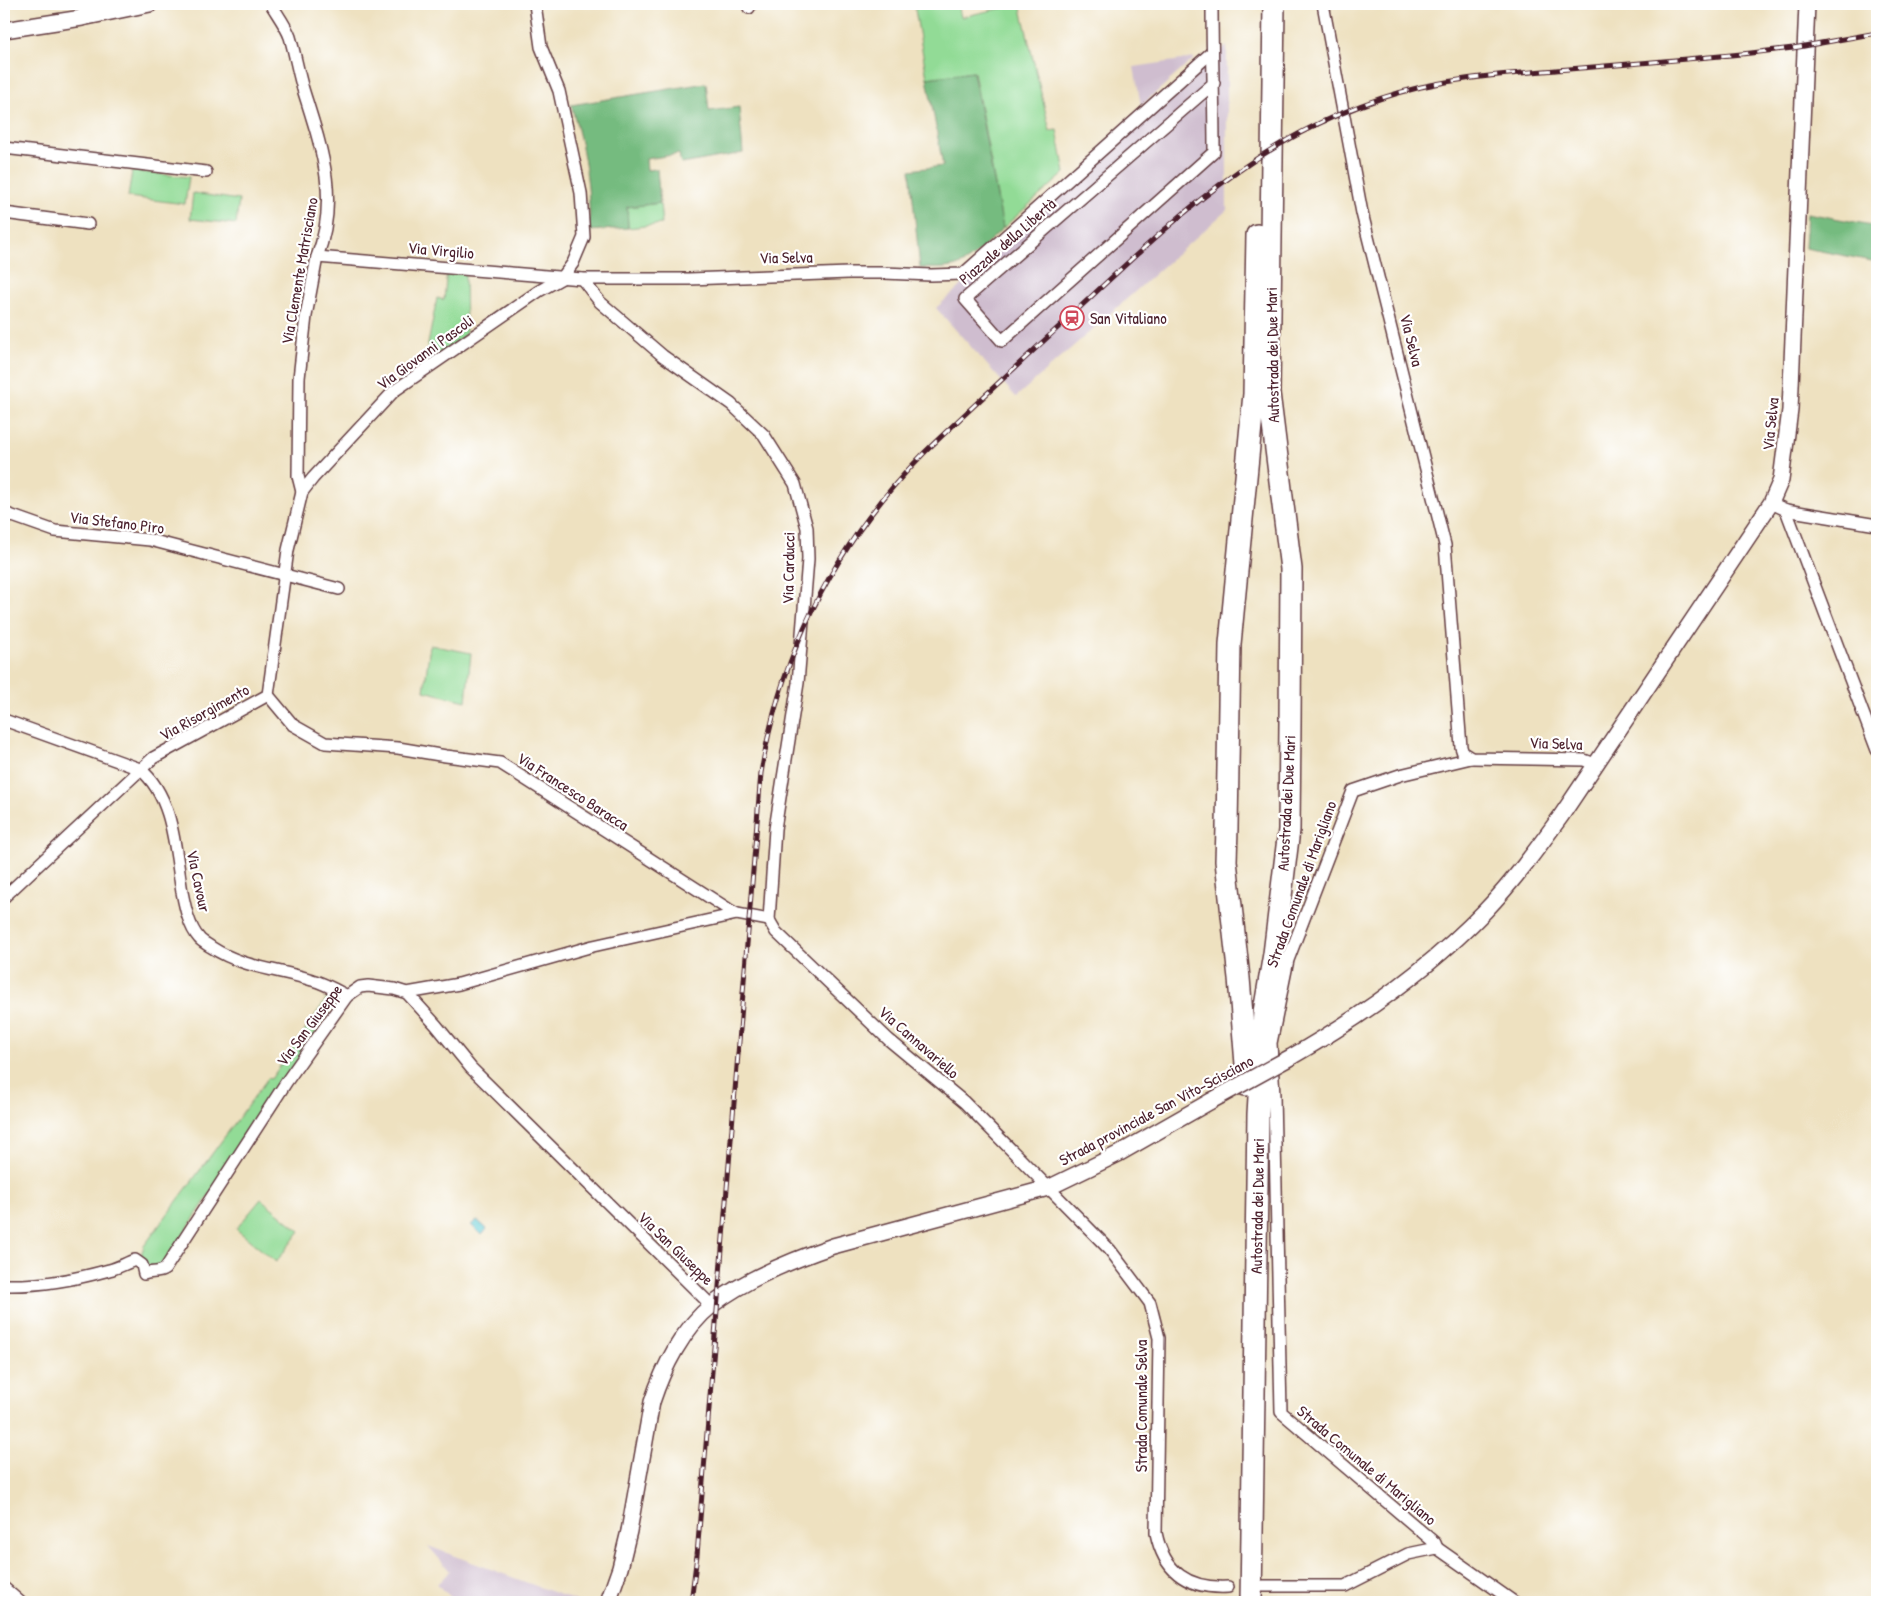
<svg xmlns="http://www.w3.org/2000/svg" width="1881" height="1606" font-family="'Patrick Hand',sans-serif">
<rect width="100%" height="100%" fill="#fff"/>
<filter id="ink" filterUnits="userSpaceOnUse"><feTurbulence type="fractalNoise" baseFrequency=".02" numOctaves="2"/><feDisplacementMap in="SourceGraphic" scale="10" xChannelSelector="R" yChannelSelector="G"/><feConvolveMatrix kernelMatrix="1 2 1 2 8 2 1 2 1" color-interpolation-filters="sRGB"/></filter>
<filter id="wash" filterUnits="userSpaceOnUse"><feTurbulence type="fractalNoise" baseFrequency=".0096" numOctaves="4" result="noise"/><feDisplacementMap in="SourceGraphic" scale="20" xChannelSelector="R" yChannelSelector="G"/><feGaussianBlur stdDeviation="1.12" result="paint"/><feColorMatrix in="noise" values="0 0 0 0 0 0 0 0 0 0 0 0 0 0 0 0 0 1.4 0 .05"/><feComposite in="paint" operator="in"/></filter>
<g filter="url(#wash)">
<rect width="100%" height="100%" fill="#eee1c0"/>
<!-- industrial -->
<g fill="#cfbdcf">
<path d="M1227,46V210L1016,397L936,308Z"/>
<path d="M1195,58L1152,96L1141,106L1134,67Z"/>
<path d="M428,1546L574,1600L579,1602H456L437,1584L450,1571Z"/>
</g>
<!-- green -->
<g fill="#92db96" stroke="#6e7d60">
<path d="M914,4H958L961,17L1020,4L1050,131L1057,130L1065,173L1003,228L974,72L927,78Z"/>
<path d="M132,171L189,177L185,204L128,197Z"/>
<path d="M193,193L239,200L236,224L190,219Z"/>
<path d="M660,203L662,224L628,228L627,207Z"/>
<path d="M447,270L465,274L466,333L462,338L436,356L426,354L437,298L444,300Z"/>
<path d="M430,645L471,653L466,701L424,691Z"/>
<path d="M328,997L334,1005L162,1267C152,1268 147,1265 140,1258L144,1246L268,1078L271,1079Z"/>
<path d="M261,1199L300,1231L276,1262L236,1229Z"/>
</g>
<!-- forest -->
<g fill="#75bb7f" stroke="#606d55">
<path d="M973,72L1003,228C989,241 972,263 952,267C942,269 930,268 920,268L910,170L943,166L927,78Z"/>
<path d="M706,83L709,111L739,107L743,153L681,164L679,154L646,159L647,170L657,169L660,203L627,207L628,228L589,231C591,188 584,147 571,105Z"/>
<path d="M1807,213L1877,226V262L1805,248Z"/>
</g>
<!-- water -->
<path fill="#5dcad2" stroke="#54747e" d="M477,1220L487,1229L482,1235L471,1225Z"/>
</g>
<g filter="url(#ink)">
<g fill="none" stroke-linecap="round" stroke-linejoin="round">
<!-- minor casing -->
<g stroke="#633c41" stroke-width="14">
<g id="minor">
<path d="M271,4C277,14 286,26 290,37C295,54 298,72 303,89C321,147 340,197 317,257L306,316L299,378L298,476L302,492"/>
<path d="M748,4L749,8"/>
<path d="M1212,4C1212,53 1214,103 1214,152L1002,341L965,299L1214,83"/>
<path d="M1323,4L1362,213L1445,545L1461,747L1463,753L1471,758L1584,760L1595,764"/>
<path d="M82,18L86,4"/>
<path d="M4,148L206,172"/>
<path d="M4,213L88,224"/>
<path d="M317,257L582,279H689L849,273H884L931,275L963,274L1212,52"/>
<path d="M582,279L600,302L663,356L731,404L764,435L795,484L807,528L808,559L798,683L775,829L769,920"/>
<path d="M1771,503L1786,510L1877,750"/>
<path d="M1786,510L1877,525"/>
<path d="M4,513L55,531L150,540L339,589"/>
<path d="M268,695L293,725L325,743L398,748L446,756L500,763L728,909L737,914L769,920"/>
<path d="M4,720L140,769C174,797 175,851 182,892C185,907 189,927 199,938C202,942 207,944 211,947C243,968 277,969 312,980C324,983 336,990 347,996"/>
<path d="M4,897L153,758L268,695L288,550L302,492L313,478L394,391L539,291L562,278L573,263L584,237L581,193L559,91L541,47L535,4"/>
<path d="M769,920L776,932L889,1040L964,1102L1110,1250L1150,1303L1159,1338L1156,1533C1164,1572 1188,1589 1228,1587"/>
<path d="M407,993L459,984L593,946L737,914"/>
<path d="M4,1285C37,1286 77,1279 109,1270C118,1268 126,1263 135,1260L142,1265L144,1274C151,1271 158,1274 165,1269L287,1081L347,996L360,987L368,986L394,989L407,993L436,1025L471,1068L711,1305"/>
<path d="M1437,1548L1435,1543L1281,1412L1274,1096L1271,1043L1288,960L1353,791L1400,775L1471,758"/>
<path d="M1263,1586H1345L1408,1554L1437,1548L1514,1602"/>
<path d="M4,1588L20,1602"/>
</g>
</g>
<!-- tertiary casing -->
<g stroke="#633c41" stroke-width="18">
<g id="tertiary">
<path d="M4,30L82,18L150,4"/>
<path d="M1291,1057C1361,1017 1428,970 1485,911C1513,882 1537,849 1561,816L1771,503L1781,480L1790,410L1807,4"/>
<path d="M608,1602L620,1568L629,1531L652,1402C663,1368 683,1328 712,1305C744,1280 795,1259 833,1246L1048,1188L1118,1154L1211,1101"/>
</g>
</g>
<!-- motorway casing -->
<g stroke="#633c41" stroke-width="24">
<g id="motorway">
<path d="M1246,1085V1064L1239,978L1226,861L1227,828L1230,644L1254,394L1257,235"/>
<path d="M1251,1602L1258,1114L1264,1012L1274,954L1289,830L1290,724L1291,569L1269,393L1274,4"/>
</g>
</g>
<!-- minor -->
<use href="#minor" stroke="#fff" stroke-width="11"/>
<!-- tertiary -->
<use href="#tertiary" stroke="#fff" stroke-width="15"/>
<!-- motorway -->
<use href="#motorway" stroke="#fff" stroke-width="21"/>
<!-- rail casing -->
<g stroke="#4a1f2b" stroke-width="5">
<path id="rail" d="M691,1602L697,1555L761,773C782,648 836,542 925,452C976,403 1028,356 1079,308C1185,209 1275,122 1421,87C1470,76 1519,73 1569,69C1630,64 1690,59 1751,53L1793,48L1877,33"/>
</g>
<!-- rail -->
<use href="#rail" stroke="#fff" stroke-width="3" stroke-dasharray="9" stroke-linecap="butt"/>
<!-- tertiary-bridge casing -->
<g stroke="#633c41" stroke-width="18" stroke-linecap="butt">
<path id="tertiary-bridge" d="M1211,1101L1291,1057"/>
</g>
<!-- tertiary-bridge -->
<use href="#tertiary-bridge" stroke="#fff" stroke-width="15"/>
</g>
</g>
<!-- icons -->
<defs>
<g id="station-ring" transform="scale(1.25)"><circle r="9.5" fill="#fff" stroke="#d1495b" stroke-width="1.5"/><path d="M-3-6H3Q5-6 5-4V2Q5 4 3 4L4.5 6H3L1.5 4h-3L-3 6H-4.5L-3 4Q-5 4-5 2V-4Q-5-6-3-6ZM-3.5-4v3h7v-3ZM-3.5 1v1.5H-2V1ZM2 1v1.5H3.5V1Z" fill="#d1495b"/></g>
</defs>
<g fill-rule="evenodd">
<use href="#station-ring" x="1072" y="318"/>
</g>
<g text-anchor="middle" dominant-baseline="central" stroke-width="4.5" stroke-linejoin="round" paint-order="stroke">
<!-- street labels -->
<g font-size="16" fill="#4a1f2b" stroke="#fff">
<text transform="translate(1007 241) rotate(-41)">Piazzale della Libertà</text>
<text transform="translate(441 250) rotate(5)">Via Virgilio</text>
<text transform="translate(786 257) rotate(-1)">Via Selva</text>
<text transform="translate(299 271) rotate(-80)">Via Clemente Matrisciano</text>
<text transform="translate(1412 340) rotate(76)">Via Selva</text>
<text transform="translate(425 352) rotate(-36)">Via Giovanni Pascoli</text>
<text transform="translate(1272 355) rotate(-91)">Autostrada dei Due Mari</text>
<text transform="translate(1770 424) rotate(-84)">Via Selva</text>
<text transform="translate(117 522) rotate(7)">Via Stefano Piro</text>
<text transform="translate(788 568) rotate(-89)">Via Carducci</text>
<text transform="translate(204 712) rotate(-29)">Via Risorgimento</text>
<text transform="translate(1556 743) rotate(2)">Via Selva</text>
<text transform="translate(573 791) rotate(33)">Via Francesco Baracca</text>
<text transform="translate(1286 803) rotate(-87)">Autostrada dei Due Mari</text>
<text transform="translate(199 881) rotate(78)">Via Cavour</text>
<text transform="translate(1301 884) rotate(-70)">Strada Comunale di Marigliano</text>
<text transform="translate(309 1025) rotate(-53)">Via San Giuseppe</text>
<text transform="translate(919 1042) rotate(41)">Via Cannavariello</text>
<text transform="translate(1156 1110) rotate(-28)">Strada provinciale San Vito-Scisciano</text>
<text transform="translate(1257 1206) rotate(-89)">Autostrada dei Due Mari</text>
<text transform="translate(676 1248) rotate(44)">Via San Giuseppe</text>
<text transform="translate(1141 1406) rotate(-90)">Strada Comunale Selva</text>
<text transform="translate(1367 1465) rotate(40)">Strada Comunale di Marigliano</text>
</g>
<!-- poi labels -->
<g font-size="16" fill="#4a1f2b" stroke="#fff" text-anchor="start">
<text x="1090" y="318">San Vitaliano</text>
</g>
</g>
<!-- margin -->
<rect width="1881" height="1606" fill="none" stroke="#fff" stroke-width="20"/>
</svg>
